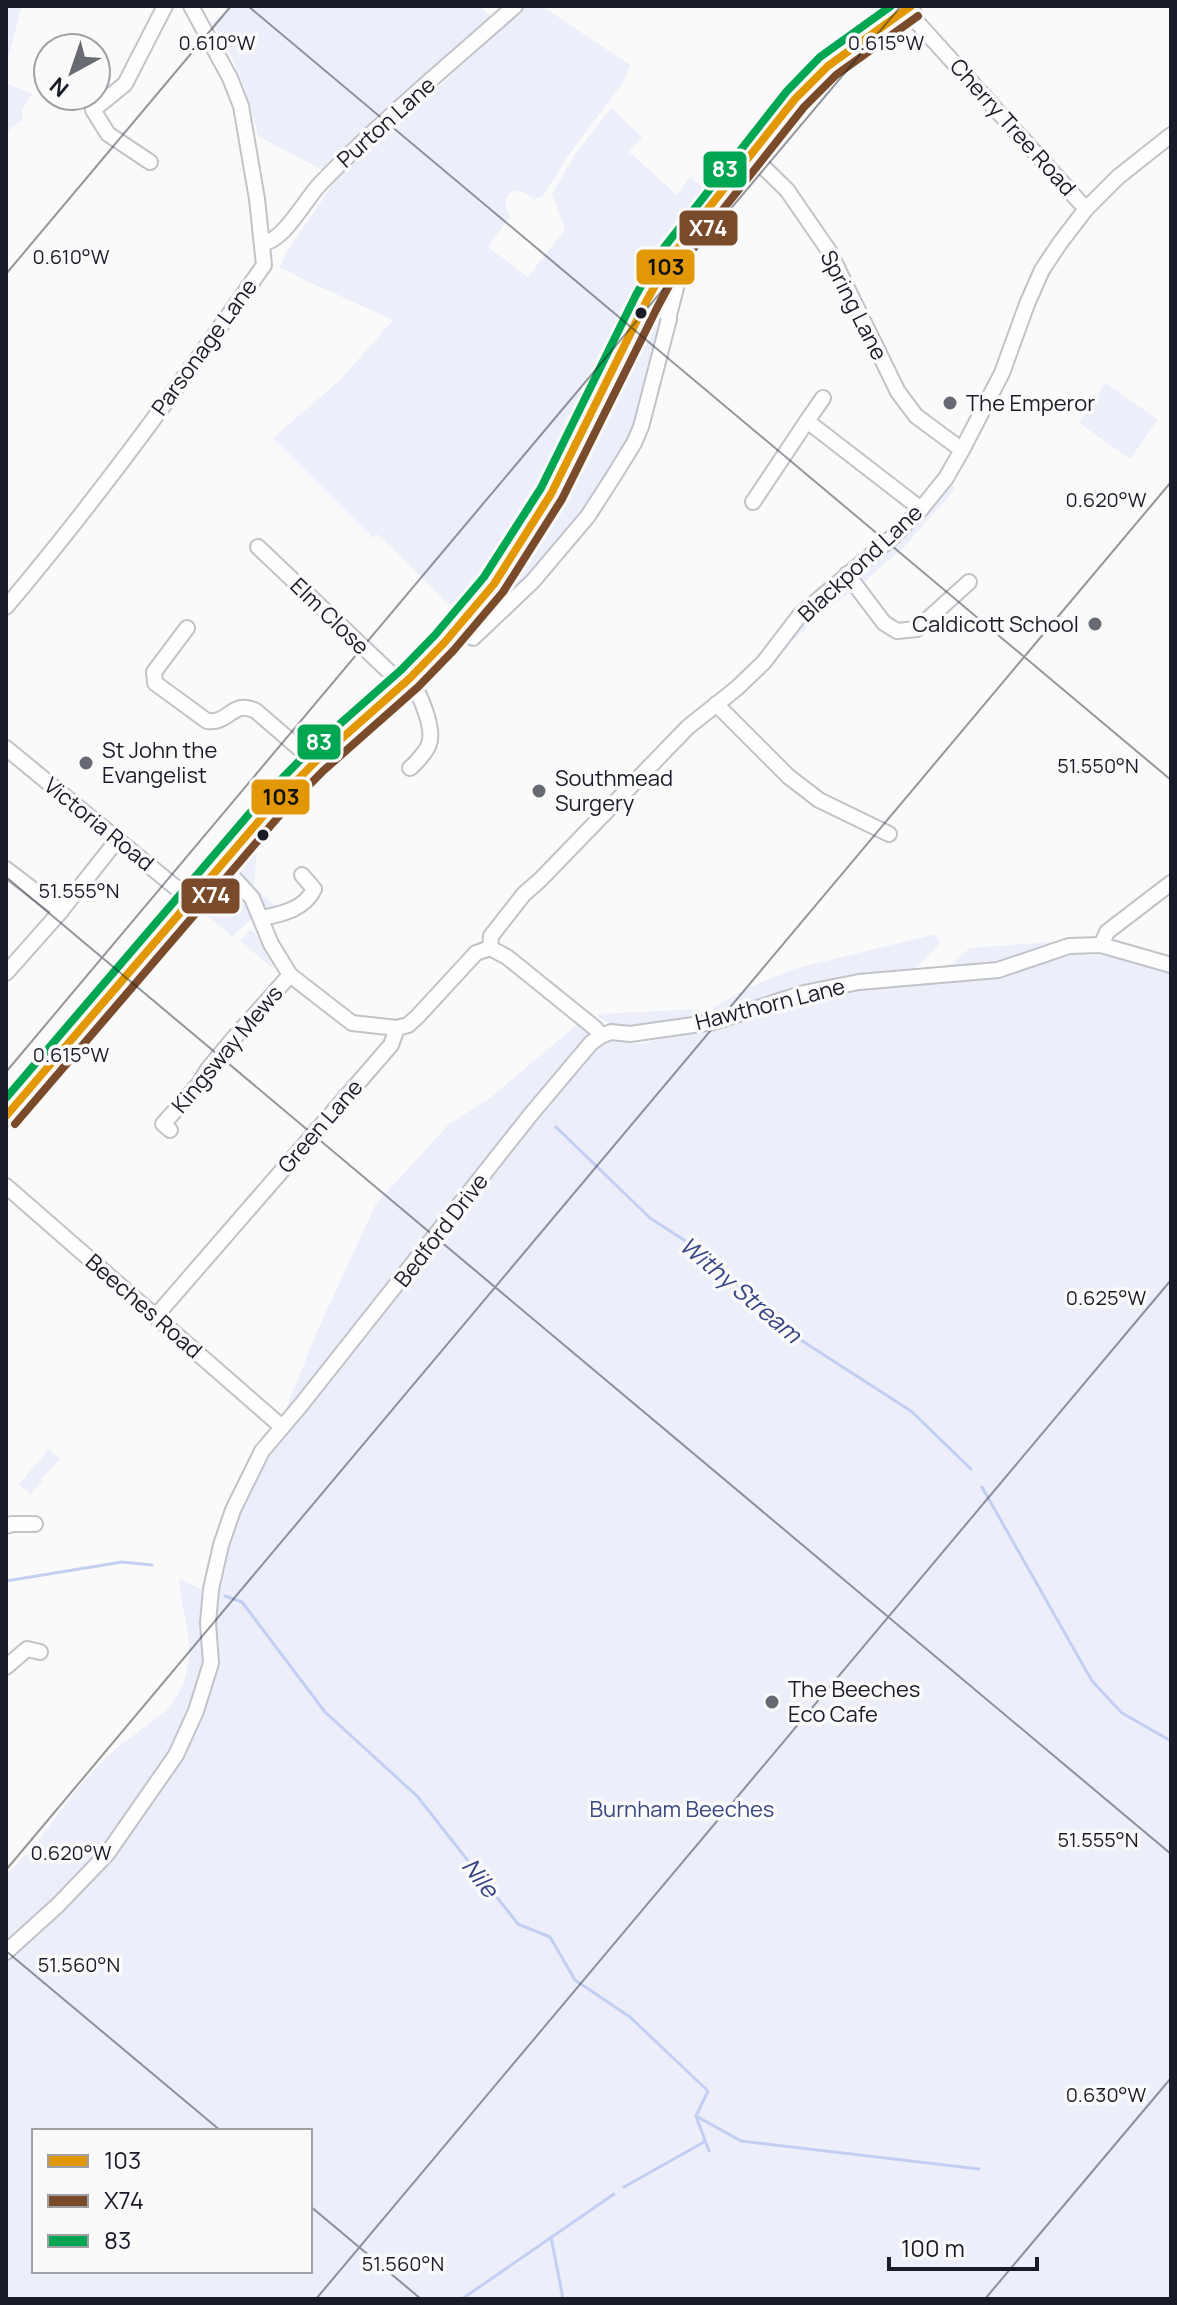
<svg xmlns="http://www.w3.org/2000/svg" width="1177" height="2305" font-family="Manrope,sans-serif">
<rect width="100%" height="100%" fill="#fafafa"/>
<!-- green -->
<g fill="#eceffa" fill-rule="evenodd">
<path d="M6,6H22L6,65Z"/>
<path d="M234,6H480L494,19L324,171L258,136C248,93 236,60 212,23Z"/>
<path d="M527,6H542L630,65L623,82L570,153L544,195L534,200C514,179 496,199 511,216L488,247L528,277L565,229L552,194L575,154L611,108L642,137L629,152L677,195L690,177L708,192L672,225L645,268L540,483L484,574L455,615L450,610L451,606L377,534L373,538L273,438L340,380L393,320L309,282L280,267L287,251L336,180Z"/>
<path d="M6,83L32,94L22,110L23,119L10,129L6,136Z"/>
<path d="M653,314L665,321C656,352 650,392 638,421C611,486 564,539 518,590L508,579L593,445L602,415Z"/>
<path d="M1106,383L1158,420L1130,459L1079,423Z"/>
<path d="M948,484L955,487L950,495L902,549L868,578L867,581L863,582L859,578L864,568Z"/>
<path d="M843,585L851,586L855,592C833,599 808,628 790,643L785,651L781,647L809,614Z"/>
<path d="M495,596L500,599V604C486,615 471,625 469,643L437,666L436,660Z"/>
<path d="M350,704L358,710L341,724L325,744L315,750C306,749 300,747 298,738L325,731Z"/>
<path d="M294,795L302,801L257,851L254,885L262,895L277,906L267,910C259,902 239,876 239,864C239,860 242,855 243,852Z"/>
<path d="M224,883C240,889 252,902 251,920L232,936L196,907L215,885Z"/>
<path d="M250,930L255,932L274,969L240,941Z"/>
<path d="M935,934L940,945L912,971L712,1016L714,1007L750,987L794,969Z"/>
<path d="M1051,942L1046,948L1002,964L946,969L970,948Z"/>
<path d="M1063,954L1120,956L1171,969V2299H6V1957L108,1857L196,1720L214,1591L240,1508L270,1452L595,1044L606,1041L642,1044L823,993ZM34,2131H310V2271H34Z"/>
<path d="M698,1009L705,1019L629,1030L612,1025L598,1017V1014Z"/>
<path d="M580,1022L589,1029V1036L358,1330L283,1416L319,1327L376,1204L448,1125L491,1097Z"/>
<path d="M49,1449L61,1459L40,1479L42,1482L31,1494L19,1484Z"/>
<path d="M179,1578L204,1591V1680L163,1769L96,1859L6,1947V1875C18,1862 32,1849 43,1834C69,1800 94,1764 130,1738C151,1722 176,1708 184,1681C197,1643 181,1614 179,1578Z"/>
</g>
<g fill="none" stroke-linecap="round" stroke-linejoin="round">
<!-- stream -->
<g stroke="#c3cff2" stroke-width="3">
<path d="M556,1127L650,1218L710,1257L776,1324L911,1411L971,1469"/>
<path d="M982,1487L1092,1681L1122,1713L1171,1741"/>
<path d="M6,1581L122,1562L152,1565"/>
<path d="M225,1596L242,1602L325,1712L417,1796L518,1924L550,1937L575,1980L630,2017L708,2091L696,2116L709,2151"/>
<path d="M696,2116L741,2141L979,2169"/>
<path d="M624,2187L704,2142"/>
<path d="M551,2237L563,2299"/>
<path d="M462,2299L614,2194"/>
</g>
<!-- minor casing -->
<g stroke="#c1c3c9" stroke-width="18">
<g id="minor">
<path d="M906,10L1086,209"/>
<path d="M750,154L787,190L829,251L898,392L916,416L962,450"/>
<path d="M150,162L108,134L93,110L125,84L165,6"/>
<path d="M263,243C284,241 306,198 321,183C382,120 450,64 515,6"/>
<path d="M669,315L679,276"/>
<path d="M823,398L807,421L921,509"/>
<path d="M753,502L807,421"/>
<path d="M258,547L402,684"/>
<path d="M847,574L884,623L897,631L917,629L969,582"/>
<path d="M6,607C98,498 182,382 264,265L257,199L241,106L230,78L191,6"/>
<path d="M187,628L154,672L155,683L207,721C230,724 232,699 256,711L315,762"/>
<path d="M473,638L533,581L588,516L615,474L634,443L641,427L669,319L666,312L647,300"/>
<path d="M409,679C419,691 435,728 429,744C427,751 415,764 410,768"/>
<path d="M716,704L789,777L819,800L889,834"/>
<path d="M6,748L191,900"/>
<path d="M222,865L252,898L271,944L290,975L352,1023L397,1028"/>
<path d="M6,869L61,911"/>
<path d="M262,918C282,914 305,909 314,889L302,875"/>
<path d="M1101,945L1107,932L1171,883"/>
<path d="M490,948L491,936L524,894L541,879L688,727L737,688L764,662L800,615L895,535L921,509L946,478L962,450L1002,373L1027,304L1042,270L1060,243L1086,209L1118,177L1171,135"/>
<path d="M490,948L507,957L595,1028L601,1036"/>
<path d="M6,973L61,911L118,839"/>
<path d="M170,1130L163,1124L199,1084L208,1069L233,1039L290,975"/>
<path d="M6,1186L282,1427"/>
<path d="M155,1317L391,1045L397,1028L408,1025L417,1017L476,953L490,948"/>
<path d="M6,1526L12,1524H35"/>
<path d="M6,1667L27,1649L40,1652"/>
<path d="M6,1952L58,1905L107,1854L176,1755L196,1711L211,1663L208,1623L211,1589L221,1545L233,1510L262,1451L301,1405L532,1113L591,1043L601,1036L611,1032L630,1034L714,1022L804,993L859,982L998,970L1069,946L1101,945L1171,965"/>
</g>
</g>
<!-- major casing -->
<g stroke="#c1c3c9" stroke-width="22">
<path id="major" d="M6,1116L270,808L315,762L409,679L444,643L494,584L551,494L647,300L669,261L692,229L795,99L828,66L911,6"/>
</g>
<!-- minor -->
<use href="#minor" stroke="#fefefe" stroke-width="14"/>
<!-- major -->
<use href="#major" stroke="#fefefe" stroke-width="18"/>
<!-- bus-1 casing -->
<g stroke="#fafafa" stroke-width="14">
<path id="bus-1" d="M6,1116L270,808L315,762L409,679L444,643L494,584L551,494L647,300L669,261L692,229L795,99L828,66L911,6"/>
</g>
<!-- bus-2 casing -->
<g stroke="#fafafa" stroke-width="14">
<path id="bus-2" d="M15,1124L279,816L323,771L418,687L453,651L503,592L562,499L658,306L679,267L702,236L804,107L836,75L918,16"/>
</g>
<!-- bus-3 casing -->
<g stroke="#fafafa" stroke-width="14">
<path id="bus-3" d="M6,1098L261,800L307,753L401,670L435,635L484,577L541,488L636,295L659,254L787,91L820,57L891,6"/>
</g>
<!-- bus-1 -->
<use href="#bus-1" stroke="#e19804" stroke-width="8"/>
<!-- bus-2 -->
<use href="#bus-2" stroke="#7a4b2a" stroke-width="8"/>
<!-- bus-3 -->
<use href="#bus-3" stroke="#00a651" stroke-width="8"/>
</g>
<!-- ticks -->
<path fill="none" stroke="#191c28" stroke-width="2" stroke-opacity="0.45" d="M248,6L1171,780M6,274L231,6M6,877L1171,1854M6,1072L901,6M6,1870L1171,482M6,1951L221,2131M310,2206L421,2299M316,2299L1171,1280M985,2299L1171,2078"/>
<!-- markers -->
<g fill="#191c28" stroke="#fafafa" stroke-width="3">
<circle cx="641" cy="313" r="7"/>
<circle cx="263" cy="835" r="7"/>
</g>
<g fill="#686a72" stroke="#fafafa" stroke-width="3">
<circle cx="950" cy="403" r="8"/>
<circle cx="1095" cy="624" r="8"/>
<circle cx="86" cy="763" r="8"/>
<circle cx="539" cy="791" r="8"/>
<circle cx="772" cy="1702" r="8"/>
</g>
<g text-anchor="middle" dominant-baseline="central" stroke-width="7" stroke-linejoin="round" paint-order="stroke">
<!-- street labels -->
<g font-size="22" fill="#191c28" stroke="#fafafa">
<text transform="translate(386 122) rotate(-42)">Purton Lane</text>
<text transform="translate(1013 127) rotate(48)">Cherry Tree Road</text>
<text transform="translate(854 305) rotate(63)">Spring Lane</text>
<text transform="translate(204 347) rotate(-54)">Parsonage Lane</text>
<text transform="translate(860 563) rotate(-43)">Blackpond Lane</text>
<text transform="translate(330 616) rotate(44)">Elm Close</text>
<text transform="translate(99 824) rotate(39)">Victoria Road</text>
<text transform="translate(770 1004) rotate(-14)">Hawthorn Lane</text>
<text transform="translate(227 1049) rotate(-50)">Kingsway Mews</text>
<text transform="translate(320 1126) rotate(-49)">Green Lane</text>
<text transform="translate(441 1230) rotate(-52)">Bedford Drive</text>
<text transform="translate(144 1306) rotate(41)">Beeches Road</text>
</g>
<!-- poi labels -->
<g font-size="22" fill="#191c28" stroke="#fafafa" text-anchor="start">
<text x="966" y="403">The Emperor</text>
<text x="1079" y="624" text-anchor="end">Caldicott School</text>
<text x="102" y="750">St John the<tspan x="102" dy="25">Evangelist</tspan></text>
<text x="555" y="778">Southmead<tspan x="555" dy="25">Surgery</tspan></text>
<text x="788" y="1689">The Beeches<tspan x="788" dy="25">Eco Cafe</tspan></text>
</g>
<!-- park labels -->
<g font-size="22" fill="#384684" stroke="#fafafa">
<text x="682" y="1809">Burnham Beeches</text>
</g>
<!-- water labels -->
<g font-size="24" font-style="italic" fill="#374584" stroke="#fafafa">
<text transform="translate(741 1289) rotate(40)">Withy Stream</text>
<text transform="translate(481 1877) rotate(52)">Nile</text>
</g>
</g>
<g font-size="20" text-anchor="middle" fill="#191c28" stroke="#fafafa" stroke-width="7" stroke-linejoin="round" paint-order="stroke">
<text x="217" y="50">0.610°W</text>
<text x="886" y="50">0.615°W</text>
<text x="71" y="264">0.610°W</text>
<text x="1106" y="507">0.620°W</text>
<text x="1098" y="773">51.550°N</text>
<text x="79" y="898">51.555°N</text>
<text x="71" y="1062">0.615°W</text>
<text x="1106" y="1305">0.625°W</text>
<text x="1098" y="1847">51.555°N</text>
<text x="71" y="1860">0.620°W</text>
<text x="79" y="1972">51.560°N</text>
<text x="1106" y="2102">0.630°W</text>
<text x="403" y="2271">51.560°N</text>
</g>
<g stroke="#fafafa" stroke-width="3">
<rect x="702" y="150" width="46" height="39" rx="8" fill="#00a651"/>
<rect x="678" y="209" width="61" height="38" rx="8" fill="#7a4b2a"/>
<rect x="635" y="248" width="61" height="38" rx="8" fill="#e19804"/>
<rect x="296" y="723" width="46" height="38" rx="8" fill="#00a651"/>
<rect x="250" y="778" width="61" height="38" rx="8" fill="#e19804"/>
<rect x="180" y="877" width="61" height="38" rx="8" fill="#7a4b2a"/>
</g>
<g font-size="22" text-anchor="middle" font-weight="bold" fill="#fff">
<text x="725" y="177">83</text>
<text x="708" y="236">X74</text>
<text x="319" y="750">83</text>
<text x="211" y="903">X74</text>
</g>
<g font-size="22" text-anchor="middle" font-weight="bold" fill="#111">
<text x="666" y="275">103</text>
<text x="281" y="805">103</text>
</g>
<!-- border -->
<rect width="1177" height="2305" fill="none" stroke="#191c28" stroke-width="16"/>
<!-- legend -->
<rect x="32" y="2129" width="280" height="144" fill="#fafafa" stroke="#a0a1a6" stroke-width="2"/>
<rect x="48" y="2155" width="40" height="12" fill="#e19804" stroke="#a0a1a6" stroke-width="2"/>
<text x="104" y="2169" font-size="24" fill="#191c28">103</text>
<rect x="48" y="2195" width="40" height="12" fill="#7a4b2a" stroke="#a0a1a6" stroke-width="2"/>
<text x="104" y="2209" font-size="24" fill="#191c28">X74</text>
<rect x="48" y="2235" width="40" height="12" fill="#00a651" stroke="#a0a1a6" stroke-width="2"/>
<text x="104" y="2249" font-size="24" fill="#191c28">83</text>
<!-- north arrow -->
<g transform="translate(72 72) rotate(220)"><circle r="38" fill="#fafafa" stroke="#a0a1a6" stroke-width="2"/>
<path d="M0-6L14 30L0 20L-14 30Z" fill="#686a72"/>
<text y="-12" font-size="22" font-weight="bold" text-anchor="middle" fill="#191c28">N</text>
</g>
<!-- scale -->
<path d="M889 2257v12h148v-12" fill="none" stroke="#191c28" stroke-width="4"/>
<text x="901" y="2257" font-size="24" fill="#191c28" stroke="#fafafa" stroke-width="6" paint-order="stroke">100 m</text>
</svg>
